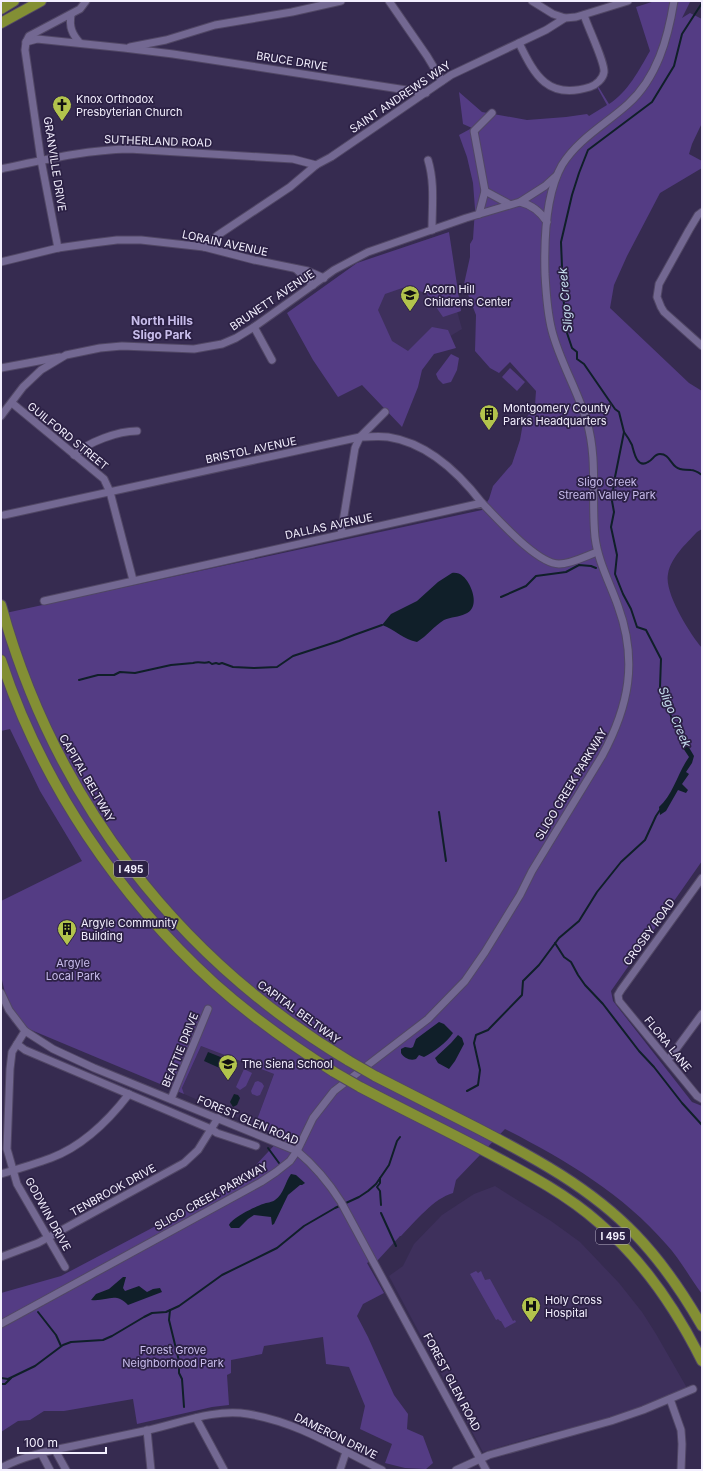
<svg xmlns="http://www.w3.org/2000/svg" width="703" height="1471" font-family="Inter,sans-serif">
<rect width="100%" height="100%" fill="#362b50"/>
<!-- built -->
<g fill="#3e305c">
<path d="M445,268L462,329L397,368L365,328L385,278Z"/>
<path d="M201,1046L274,1074L255,1125L184,1094L182,1088Z"/>
<path d="M495,1186L551,1221L580,1242L619,1283L642,1312L656,1334L687,1388L629,1412L574,1428L551,1432L483,1452L389,1276L403,1266L414,1244L442,1215L474,1194Z"/>
</g>
<!-- green -->
<g fill="#543c84">
<path d="M655,1H687L690,2L682,18L690,13L702,19V123L692,144L689,154L702,161V168L660,193L627,256L614,285L610,308L689,383L702,391V529L697,532C686,544 671,557 668,574C664,593 690,634 702,648V861L611,991L613,1001L692,1102L702,1106V1294C690,1278 680,1259 666,1244C623,1194 564,1159 505,1129L456,1180L453,1193C434,1198 415,1222 401,1236H400L377,1261L375,1258L367,1263L384,1293L363,1304L357,1316L368,1337L394,1395L408,1414L407,1429L423,1436L433,1463L426,1469L405,1468L385,1463L392,1444L360,1429L365,1406L349,1367L326,1364L323,1337L264,1346L262,1354L231,1360V1373L227,1375L229,1405L212,1407L137,1424L133,1399L64,1411H44L30,1420L18,1421L1,1432V1293L61,1276L241,1181L282,1137L255,1125L274,1074L201,1046L182,1088L184,1094L12,1022L1,976V901L82,861L40,791L10,729L1,731V614L482,510L489,499L493,486L512,464L520,440L523,423L535,405L536,391L510,362L499,373L490,368L475,351L476,315L464,284L470,257V244L473,239L475,209L473,183L467,157L459,135L472,128L463,124L459,92L482,112L527,120L566,117L587,114L589,116L607,105L597,87L598,86L609,104C628,92 639,70 650,51L636,7Z"/>
<path d="M449,232L461,311L443,317L427,294L408,286L385,294L378,310L392,341L408,351L432,327L448,330L456,348L434,354L422,370L418,387L402,427L362,385L338,397L313,360L287,313L357,263Z"/>
<path d="M451,354L459,358L457,370L451,382L443,384L438,379L436,374Z"/>
<path d="M510,368L525,382L517,391L502,377Z"/>
<path d="M244,1069L252,1073L246,1086L240,1090L236,1087Z"/>
<path d="M258,1081L262,1083L264,1086L260,1095L257,1096L252,1094L251,1091L255,1082Z"/>
<path d="M476,1271L478,1273L481,1271L485,1280L490,1279L513,1321L515,1320L516,1322L505,1328L501,1321H500L498,1319L496,1320L470,1274Z"/>
</g>
<!-- water -->
<g fill="#101f29">
<path d="M452,573C460,572 465,577 469,584C474,593 478,609 465,614C459,617 451,617 444,620C434,626 427,636 417,642C404,640 394,629 382,625L391,614L417,601L438,582Z"/>
<path d="M679,742L687,744L694,756L692,763L686,772L689,774L682,784L688,790L686,793L678,790L666,811L660,815L659,807C673,795 678,772 689,757Z"/>
<path d="M439,1022L444,1024L453,1033C446,1043 435,1051 424,1057L419,1055L416,1059C410,1061 404,1058 401,1053V1049L405,1047L411,1048L413,1047L416,1039Z"/>
<path d="M458,1035L462,1038L464,1044L455,1061L449,1069L438,1063L435,1058L451,1043Z"/>
<path d="M208,1052L228,1060L224,1070L204,1061Z"/>
<path d="M234,1094L238,1095L240,1098L237,1105L233,1107L230,1102Z"/>
<path d="M291,1174L296,1175L305,1183L302,1185H300L288,1195L274,1224L272,1225L271,1217L254,1215L248,1219L239,1228H231L229,1225C232,1218 256,1206 263,1204C267,1202 271,1203 275,1200C284,1194 285,1182 291,1174Z"/>
<path d="M123,1277H126L123,1288L125,1291L139,1286L147,1292L153,1289L160,1288L162,1292L128,1305C115,1291 107,1302 91,1300L96,1294L109,1289Z"/>
</g>
<g fill="none" stroke-linecap="round" stroke-linejoin="round">
<!-- stream -->
<g stroke="#101f29" stroke-width="2">
<path d="M624,432C627,436 630,441 632,445C634,452 637,469 648,462C653,460 654,454 660,454C669,454 670,463 676,467C681,471 685,469 691,470C695,470 699,473 702,475"/>
<path d="M501,597L526,586L536,576L566,572L579,565L591,566L596,568"/>
<path d="M79,680L98,675H114L120,672L135,673L171,665L193,663C199,661 204,664 209,662L212,664L216,663L219,664L222,663L233,667L254,668L277,667L293,656L339,641L354,635L382,625"/>
<path d="M686,746L672,719L660,687L661,659L646,630L637,627L631,609L623,594L615,574L617,555L611,527L614,512L612,501L614,482L624,432L619,412L615,409L584,364L577,359V352L572,348L566,330L563,292L561,242L572,195L579,173L588,150L652,102L674,66L682,34L702,3"/>
<path d="M439,812L446,861"/>
<path d="M555,943L564,957L571,962L578,975L585,985L603,1004L639,1051L654,1067L682,1103L702,1125"/>
<path d="M467,1091L478,1085L480,1070L474,1043L476,1035L488,1030L522,995L523,981L539,965L559,938L579,921L597,892L621,862L645,840L656,816L660,810"/>
<path d="M268,1148L279,1163"/>
<path d="M380,1178V1183L377,1187L380,1191L381,1205"/>
<path d="M381,1213L396,1246"/>
<path d="M170,1310L169,1320L179,1361V1373L182,1379L184,1407"/>
<path d="M38,1312L56,1335L61,1346"/>
<path d="M1,1378L8,1379L35,1366L63,1345L71,1342L103,1340L112,1336L144,1317L152,1313L166,1312L179,1306L222,1275L277,1248L304,1226L335,1208L359,1197L368,1191L376,1184L389,1165L397,1141L400,1137"/>
<path d="M1,1384H5L11,1378"/>
</g>
<!-- minor casing -->
<g stroke="#514765" stroke-width="9">
<g id="minor">
<path d="M389,1L427,56L442,81"/>
<path d="M532,1L553,14L565,18"/>
<path d="M71,15C69,27 72,34 80,43"/>
<path d="M26,42L37,39L124,48L173,54L426,93"/>
<path d="M519,43C535,76 548,100 590,87C596,85 603,79 604,72C605,62 588,28 584,15"/>
<path d="M130,47L166,40L215,25L292,12L341,1"/>
<path d="M428,160C435,183 432,206 432,230"/>
<path d="M1,169C44,160 84,150 129,149L293,159L316,165"/>
<path d="M485,191L509,204"/>
<path d="M520,202C532,205 540,211 547,222"/>
<path d="M702,212L698,215L689,230L659,284L657,297L661,307L664,312L702,346"/>
<path d="M479,214L485,191L474,131L492,113"/>
<path d="M204,247L218,235L290,187L316,165L331,157L451,75L546,30L565,18L576,17L628,1"/>
<path d="M58,248L41,160L25,50L26,42L29,36L80,9L86,1"/>
<path d="M1,262L58,248L93,243L117,240H141L204,247L254,260L308,271L324,278"/>
<path d="M296,269L313,285"/>
<path d="M254,327L272,360"/>
<path d="M1,368L60,357"/>
<path d="M12,403L104,479L110,492L133,580"/>
<path d="M1,416L23,387L41,370L66,355L100,348L122,346L194,349L222,344L236,338L254,327L334,270L368,252L466,218L520,202L545,186L556,176"/>
<path d="M74,455C88,442 118,431 137,431"/>
<path d="M4,515L360,437C370,437 379,436 388,437C428,443 459,473 482,503"/>
<path d="M341,534L355,448L360,437L385,412"/>
<path d="M44,601L482,503C498,519 537,564 559,564C571,564 586,556 597,552"/>
<path d="M702,878L621,990L618,995L619,1001L697,1096L702,1099"/>
<path d="M1,993L9,1010L25,1031L53,1049L94,1068L297,1151C315,1166 329,1183 341,1202L486,1470"/>
<path d="M25,1031L12,1052L10,1069L7,1149L17,1184L65,1267"/>
<path d="M17,1044L25,1050L211,1129L217,1133L256,1146"/>
<path d="M668,1060L702,1014"/>
<path d="M171,1099L208,1009"/>
<path d="M1,1174C18,1169 35,1164 51,1158C83,1146 109,1120 129,1094"/>
<path d="M1,1257L38,1243L184,1163L198,1150L218,1118"/>
<path d="M1,1324L261,1182L276,1172L290,1161L297,1151L313,1118L334,1091L428,1019L465,981L485,952L520,895L532,871L602,756C629,706 638,661 618,606C610,583 598,562 595,537C591,498 598,460 587,422C578,391 560,362 552,331C547,312 546,293 545,274C544,240 545,195 562,165C578,139 606,124 628,104C657,78 668,38 674,1"/>
<path d="M670,1399L681,1430L682,1444L681,1470"/>
<path d="M196,1418L224,1470"/>
<path d="M147,1430L151,1470"/>
<path d="M55,1450L66,1470"/>
<path d="M41,1453L50,1470"/>
<path d="M1,1468C23,1456 48,1451 73,1446C97,1441 121,1436 144,1431C178,1424 214,1408 248,1414C298,1422 337,1448 382,1470"/>
<path d="M340,1470L346,1452"/>
<path d="M456,1470L489,1455L611,1421L643,1410L693,1389"/>
</g>
</g>
<!-- highway casing -->
<g stroke="#514765" stroke-width="12">
<g id="highway">
<path d="M1,9L14,1"/>
<path d="M1,23L41,1"/>
<path d="M1,605C54,798 177,958 349,1061"/>
<path d="M1,660C42,784 119,897 215,984C252,1017 293,1046 334,1072"/>
<path d="M375,1076C409,1093 443,1111 477,1128C533,1157 591,1188 635,1234C662,1262 683,1293 702,1326"/>
<path d="M360,1087C400,1108 441,1128 481,1149C522,1171 564,1192 599,1223C644,1261 676,1309 702,1361"/>
</g>
</g>
<!-- minor -->
<use href="#minor" stroke="#736892" stroke-width="7"/>
<!-- highway -->
<use href="#highway" stroke="#838f34" stroke-width="10"/>
<!-- highway-bridge casing -->
<g stroke="#514765" stroke-width="12" stroke-linecap="butt">
<g id="highway-bridge">
<path d="M349,1061L375,1076"/>
<path d="M334,1072L360,1087"/>
</g>
</g>
<!-- highway-bridge -->
<use href="#highway-bridge" stroke="#838f34" stroke-width="10"/>
</g>
<!-- icons -->
<defs>
<g id="church-pin" transform="scale(1)"><path d="M0 17L-7.5 6A9.5 9.5 0 1 1 7.5 6Z" fill="#b2c34c" stroke="#2c2145"/><path d="M-1.2-6h2.4v3.5h3.3v2.4h-3.3V6h-2.4V-.1h-3.3v-2.4h3.3Z" fill="#111"/></g>
<g id="school-pin" transform="scale(1)"><path d="M0 17L-7.5 6A9.5 9.5 0 1 1 7.5 6Z" fill="#b2c34c" stroke="#2c2145"/><path d="M0-5L7-2L0 1L-7-2ZM-4 1L0 2.5L4 1V4Q0 6-4 4Z" fill="#111"/></g>
<g id="building-pin" transform="scale(1)"><path d="M0 17L-7.5 6A9.5 9.5 0 1 1 7.5 6Z" fill="#b2c34c" stroke="#2c2145"/><path d="M-4-6H4V6H1V3H-1V6H-4ZM-2.5-4.3h1.7v1.8h-1.7ZM.8-4.3h1.7v1.8H.8ZM-2.5-1h1.7V.8h-1.7ZM.8-1h1.7V.8H.8Z" fill="#111"/></g>
<g id="hospital-pin" transform="scale(1)"><path d="M0 17L-7.5 6A9.5 9.5 0 1 1 7.5 6Z" fill="#b2c34c" stroke="#2c2145"/><path d="M-5-5h3v3.5h4V-5h3V5h-3V1.5h-4V5h-3Z" fill="#111"/></g>
</defs>
<g fill-rule="evenodd">
<use href="#church-pin" x="62" y="105"/>
<use href="#school-pin" x="410" y="295"/>
<use href="#building-pin" x="489" y="414"/>
<use href="#building-pin" x="67" y="929"/>
<use href="#school-pin" x="228" y="1064"/>
<use href="#hospital-pin" x="531" y="1306"/>
</g>
<g text-anchor="middle" dominant-baseline="central" stroke-width="3.5" stroke-linejoin="round" paint-order="stroke">
<!-- shield labels -->
<g fill="#2c2145" stroke="#b7b1c6" stroke-width="1">
<rect x="114" y="861" width="34" height="16" rx="3"/>
<rect x="596" y="1228" width="34" height="16" rx="3"/>
</g>
<g font-size="10" font-weight="bold" fill="#f3effe">
<text x="131" y="869">I 495</text>
<text x="613" y="1236">I 495</text>
</g>
<!-- street labels -->
<g font-size="11" fill="#f3effe" stroke="#2c2145">
<text transform="translate(292 61) rotate(9)">BRUCE DRIVE</text>
<text transform="translate(400 97) rotate(-34)">SAINT ANDREWS WAY</text>
<text transform="translate(158 141) rotate(2)">SUTHERLAND ROAD</text>
<text transform="translate(55 164) rotate(81)">GRANVILLE DRIVE</text>
<text transform="translate(225 243) rotate(12)">LORAIN AVENUE</text>
<text transform="translate(272 300) rotate(-34)">BRUNETT AVENUE</text>
<text transform="translate(68 436) rotate(39)">GUILFORD STREET</text>
<text transform="translate(251 450) rotate(-12)">BRISTOL AVENUE</text>
<text transform="translate(329 526) rotate(-12)">DALLAS AVENUE</text>
<text transform="translate(87 778) rotate(60)">CAPITAL BELTWAY</text>
<text transform="translate(571 784) rotate(-59)">SLIGO CREEK PARKWAY</text>
<text transform="translate(649 932) rotate(-54)">CROSBY ROAD</text>
<text transform="translate(299 1012) rotate(36)">CAPITAL BELTWAY</text>
<text transform="translate(668 1044) rotate(51)">FLORA LANE</text>
<text transform="translate(180 1050) rotate(-68)">BEATTIE DRIVE</text>
<text transform="translate(248 1120) rotate(23)">FOREST GLEN ROAD</text>
<text transform="translate(113 1190) rotate(-29)">TENBROOK DRIVE</text>
<text transform="translate(211 1196) rotate(-29)">SLIGO CREEK PARKWAY</text>
<text transform="translate(48 1214) rotate(61)">GODWIN DRIVE</text>
<text transform="translate(452 1382) rotate(62)">FOREST GLEN ROAD</text>
<text transform="translate(336 1436) rotate(26)">DAMERON DRIVE</text>
</g>
<!-- poi labels -->
<g font-size="11" fill="#f3effe" stroke="#2c2145" text-anchor="start">
<text x="76" y="99">Knox Orthodox<tspan x="76" dy="13">Presbyterian Church</tspan></text>
<text x="424" y="289">Acorn Hill<tspan x="424" dy="13">Childrens Center</tspan></text>
<text x="503" y="408">Montgomery County<tspan x="503" dy="13">Parks Headquarters</tspan></text>
<text x="81" y="923">Argyle Community<tspan x="81" dy="13">Building</tspan></text>
<text x="242" y="1064">The Siena School</text>
<text x="545" y="1300">Holy Cross<tspan x="545" dy="13">Hospital</tspan></text>
</g>
<!-- park labels -->
<g font-size="11" fill="#c8bcec" stroke="#2c2145">
<text x="607" y="482">Sligo Creek<tspan x="607" dy="13">Stream Valley Park</tspan></text>
<text x="73" y="963">Argyle<tspan x="73" dy="13">Local Park</tspan></text>
<text x="173" y="1350">Forest Grove<tspan x="173" dy="13">Neighborhood Park</tspan></text>
</g>
<!-- water labels -->
<g font-size="12" font-style="italic" fill="#c8e0f0" stroke="#2c2145">
<text transform="translate(565 300) rotate(-95)">Sligo Creek</text>
<text transform="translate(675 717) rotate(67)">Sligo Creek</text>
</g>
<!-- neighbourhood labels -->
<g font-size="12" font-weight="bold" fill="#c8bdeb" stroke="#2c2145">
<text x="162" y="320">North Hills<tspan x="162" dy="14">Sligo Park</tspan></text>
</g>
</g>
<!-- border -->
<rect width="703" height="1471" fill="none" stroke="#f3effe" stroke-width="4"/>
<!-- scale -->
<path d="M18 1447v6h88v-6" fill="none" stroke="#f3effe" stroke-width="2"/>
<text x="24" y="1447" font-size="12" fill="#f3effe" stroke="#2c2145" stroke-width="3" paint-order="stroke">100 m</text>
</svg>
